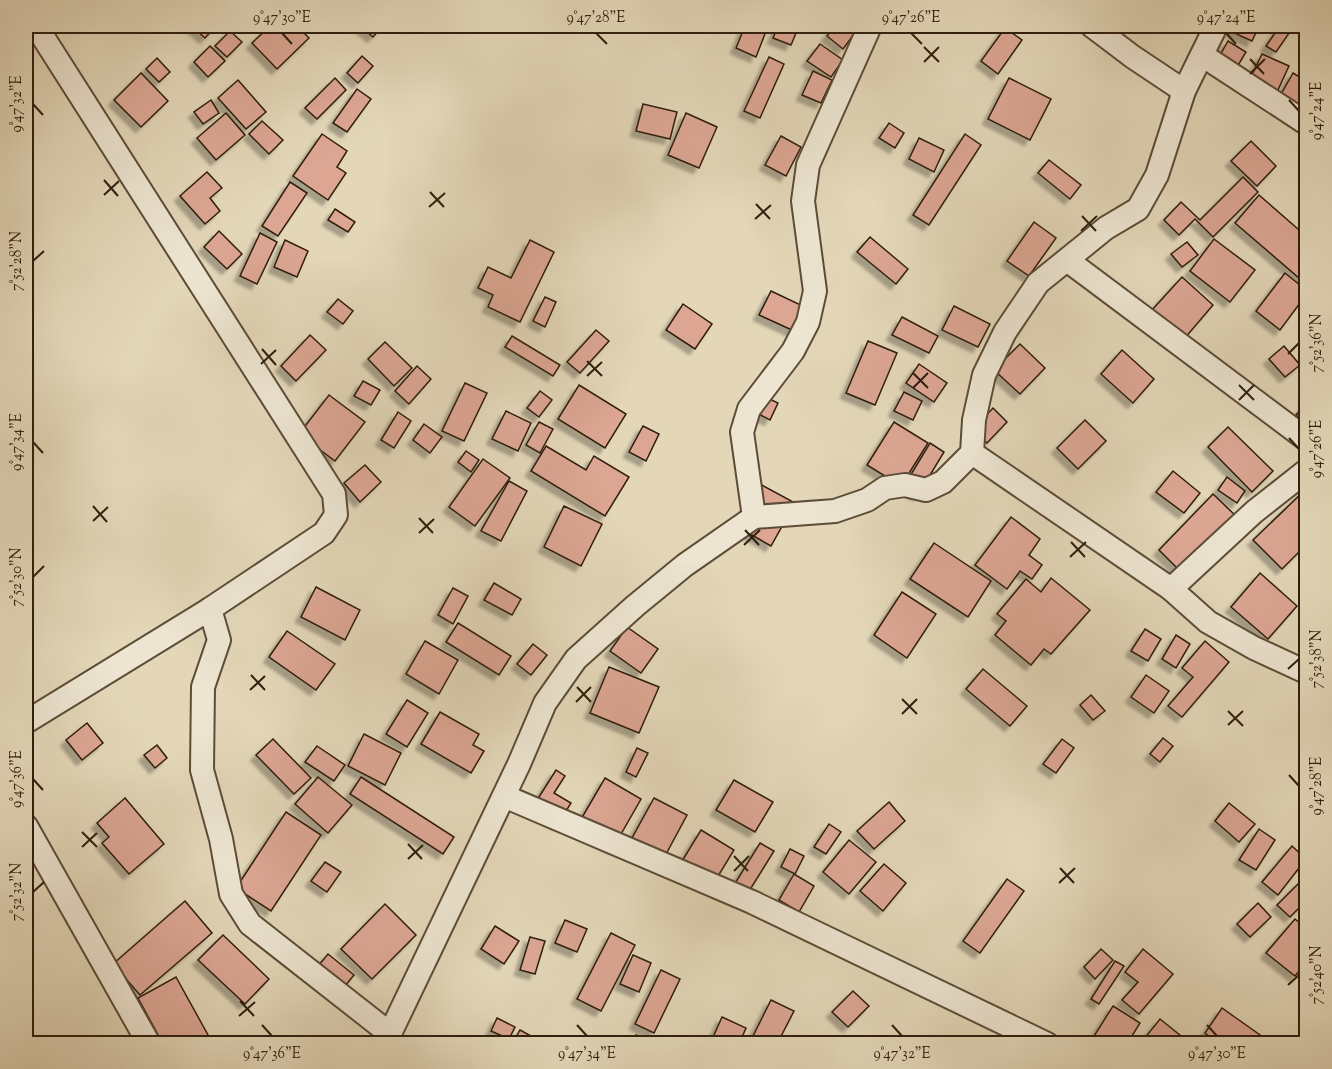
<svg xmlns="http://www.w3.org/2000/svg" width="1332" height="1069" font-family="'Sorts Mill Goudy',serif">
<defs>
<filter id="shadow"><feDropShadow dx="-5.5" dy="5.5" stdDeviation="1.5" flood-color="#0004"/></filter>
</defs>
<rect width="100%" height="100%" fill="#e3d7b8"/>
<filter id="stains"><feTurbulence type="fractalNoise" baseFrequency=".00333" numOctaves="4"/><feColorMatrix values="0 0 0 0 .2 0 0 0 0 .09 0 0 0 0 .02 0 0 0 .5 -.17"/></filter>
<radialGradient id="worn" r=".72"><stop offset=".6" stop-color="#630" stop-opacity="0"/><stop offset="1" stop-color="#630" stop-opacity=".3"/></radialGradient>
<!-- building -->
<g fill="#dca693" stroke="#2f1e0d" stroke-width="1.5" filter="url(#shadow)">
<path d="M192,26H216L205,38Z"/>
<path d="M270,26H297L309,38L277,69L252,43Z"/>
<path d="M360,26H378L381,28L373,37Z"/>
<path d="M745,26H768L756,57L736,48Z"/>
<path d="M778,26H799L791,45L773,38Z"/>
<path d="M835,26H860L843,49L827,36Z"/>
<path d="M1235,26H1259L1252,41L1232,32Z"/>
<path d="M1280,26H1294L1276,52L1266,46Z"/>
<path d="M1005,28L1022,40L998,74L981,61Z"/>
<path d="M230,31L242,42L227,57L215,46Z"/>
<path d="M1228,41L1246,52L1237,67L1219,57Z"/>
<path d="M820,44L843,60L831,77L807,61Z"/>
<path d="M210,46L225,61L208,77L194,62Z"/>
<path d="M1262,54L1289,66L1277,92L1250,79Z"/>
<path d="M362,56L373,66L358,83L347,73Z"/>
<path d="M769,57L784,64L760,118L744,111Z"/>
<path d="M157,58L170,72L159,82L146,69Z"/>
<path d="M813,71L832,80L821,103L802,95Z"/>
<path d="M141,73L168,101L141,127L114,100Z"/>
<path d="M1293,73L1306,81V106L1304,110L1280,96Z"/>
<path d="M335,78L346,90L317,119L305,108Z"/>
<path d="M1009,78L1051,99L1030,140L988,119Z"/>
<path d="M238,80L266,112L246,129L218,98Z"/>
<path d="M357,89L371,99L347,132L333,123Z"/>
<path d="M211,100L219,113L203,124L194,112Z"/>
<path d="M643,104L677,112L670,139L636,131Z"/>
<path d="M226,113L245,135L216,160L197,138Z"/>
<path d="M686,113L717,127L699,168L668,155Z"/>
<path d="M262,121L283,140L269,154L249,134Z"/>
<path d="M889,123L904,133L895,148L879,138Z"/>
<path d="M322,134L347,151L337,167L346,173L328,200L293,176Z"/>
<path d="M965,134L981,145L929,225L913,215Z"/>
<path d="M781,136L801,147L786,176L765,165Z"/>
<path d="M919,138L944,150L934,172L909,159Z"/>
<path d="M1251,141L1276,166L1257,186L1231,161Z"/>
<path d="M1049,160L1081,185L1070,199L1038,173Z"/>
<path d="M207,172L222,188L210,198L220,211L205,224L180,196Z"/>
<path d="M1243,177L1258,192L1213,237L1195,219L1179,235L1164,220L1181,202L1200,220Z"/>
<path d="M290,182L307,193L278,236L262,226Z"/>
<path d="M1259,195L1306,236V284L1235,223Z"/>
<path d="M335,209L355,222L348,232L328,220Z"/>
<path d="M1034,222L1056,238L1029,276L1007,261Z"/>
<path d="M219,231L242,254L227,269L204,247Z"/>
<path d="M260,233L277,242L257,284L240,276Z"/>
<path d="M870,237L908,269L896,284L857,252Z"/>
<path d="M1214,239L1255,270L1230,302L1190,271Z"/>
<path d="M285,240L308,251L297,277L274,267Z"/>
<path d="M530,240L554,252L520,322L488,307L493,295L478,288L488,267L511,278Z"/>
<path d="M1187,242L1198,255L1182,267L1171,254Z"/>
<path d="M1285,273L1306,290V295L1280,330L1256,311Z"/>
<path d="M1182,277L1213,305L1184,339L1152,310Z"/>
<path d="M771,291L805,307L794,331L759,315Z"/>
<path d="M545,297L556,302L545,327L533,321Z"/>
<path d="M338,299L353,311L343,324L327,312Z"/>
<path d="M683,304L712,324L695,349L666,330Z"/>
<path d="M954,306L990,324L978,347L942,330Z"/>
<path d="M902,317L938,336L929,353L892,335Z"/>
<path d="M596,330L609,341L580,373L567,362Z"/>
<path d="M310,335L326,350L296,381L281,366Z"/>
<path d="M512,336L560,365L553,376L505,347Z"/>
<path d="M868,341L897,353L875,405L846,393Z"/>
<path d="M385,342L412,368L394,386L368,359Z"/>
<path d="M1020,344L1045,368L1020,394L994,370Z"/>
<path d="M1284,346L1300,365L1285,377L1269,359Z"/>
<path d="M1122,350L1154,379L1133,403L1101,374Z"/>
<path d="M919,364L947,383L934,402L906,383Z"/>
<path d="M417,366L431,379L409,404L395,391Z"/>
<path d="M363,381L380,390L371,405L354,396Z"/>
<path d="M465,383L487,393L464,441L442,431Z"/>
<path d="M579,385L626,414L605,448L558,419Z"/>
<path d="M540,391L552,400L539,417L527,408Z"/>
<path d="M904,392L922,401L913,420L894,411Z"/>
<path d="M759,394L778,403L770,420L751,410Z"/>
<path d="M329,395L365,422L335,461L299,434Z"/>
<path d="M1306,404V424L1296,415Z"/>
<path d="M993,408L1007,422L987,443L972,430Z"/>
<path d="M506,411L531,423L518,451L492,439Z"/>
<path d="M398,412L411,421L394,448L381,440Z"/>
<path d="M1085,420L1106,441L1078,469L1057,448Z"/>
<path d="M539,422L553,429L540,453L526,445Z"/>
<path d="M894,422L928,443L901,486L867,465Z"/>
<path d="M424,424L442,437L430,453L413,440Z"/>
<path d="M643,426L659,434L646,461L629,452Z"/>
<path d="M1228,427L1273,471L1252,492L1208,447Z"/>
<path d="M930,443L944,452L918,495L904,486Z"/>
<path d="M546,446L586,470L594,456L629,477L605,516L531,471Z"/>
<path d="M466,451L479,460L471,472L458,462Z"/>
<path d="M483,459L510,478L475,526L449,507Z"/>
<path d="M365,465L381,482L360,502L344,483Z"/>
<path d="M1173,471L1200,493L1184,513L1156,492Z"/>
<path d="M1227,477L1245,491L1237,503L1218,490Z"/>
<path d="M509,481L527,491L501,541L481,531Z"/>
<path d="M760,484L795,503L771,546L736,526Z"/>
<path d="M1305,490L1306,545L1282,569L1253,540Z"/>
<path d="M1213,494L1238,518L1184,575L1159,550Z"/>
<path d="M564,506L602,524L581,566L544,547Z"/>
<path d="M1011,517L1040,539L1029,555L1042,565L1032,579L1020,571L1007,589L975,565Z"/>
<path d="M934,543L991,581L968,617L910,579Z"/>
<path d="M1260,573L1297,606L1268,639L1231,607Z"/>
<path d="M1051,578L1090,610L1051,654L1044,649L1031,665L995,635L1006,621L997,614L1026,579L1041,592Z"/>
<path d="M494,583L521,599L512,615L484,600Z"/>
<path d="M316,587L360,610L345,640L301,617Z"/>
<path d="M453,588L468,596L453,624L438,615Z"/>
<path d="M902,592L936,614L907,658L874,635Z"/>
<path d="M458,623L511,656L499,675L446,642Z"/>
<path d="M627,627L658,649L641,673L610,651Z"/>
<path d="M1145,629L1161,639L1148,661L1131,651Z"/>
<path d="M287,631L335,664L316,690L269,657Z"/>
<path d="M1176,635L1190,644L1176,668L1162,659Z"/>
<path d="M425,641L458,660L439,694L406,674Z"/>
<path d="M1205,641L1229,662L1182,717L1168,706L1193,677L1182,668Z"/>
<path d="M533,644L547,655L531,675L517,664Z"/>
<path d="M609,667L659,687L639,733L590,713Z"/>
<path d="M983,669L1027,706L1010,726L966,689Z"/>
<path d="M1146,675L1169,691L1154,713L1131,697Z"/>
<path d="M1091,695L1105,711L1093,720L1080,705Z"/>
<path d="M407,700L428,713L407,747L386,734Z"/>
<path d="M440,712L479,734L473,745L484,751L471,773L421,744Z"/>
<path d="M87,723L103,743L82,760L66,740Z"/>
<path d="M364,734L401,753L385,785L348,766Z"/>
<path d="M1163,738L1173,746L1160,762L1150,754Z"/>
<path d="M273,739L311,778L294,794L256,755Z"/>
<path d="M1062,739L1074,748L1056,773L1043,764Z"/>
<path d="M157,745L167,758L155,768L144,755Z"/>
<path d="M317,746L345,765L334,781L305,762Z"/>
<path d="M637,748L648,753L636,777L626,772Z"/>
<path d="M556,770L565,776L554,793L571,803L558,824L532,808Z"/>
<path d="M318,777L352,805L328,833L295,804Z"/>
<path d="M361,777L454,837L443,854L350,794Z"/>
<path d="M605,778L641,799L613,848L577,826Z"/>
<path d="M734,780L773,802L755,832L716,810Z"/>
<path d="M125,798L164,844L129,874L102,843L109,837L97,823Z"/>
<path d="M654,798L687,815L665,856L632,838Z"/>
<path d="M889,802L905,821L874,849L857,831Z"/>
<path d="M1229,803L1255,824L1239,842L1215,821Z"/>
<path d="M286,812L321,835L271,911L236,888Z"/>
<path d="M829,824L841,832L826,854L814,847Z"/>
<path d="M1259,829L1275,840L1256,870L1239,860Z"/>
<path d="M701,830L734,850L712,886L679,866Z"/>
<path d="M849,840L876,862L849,894L823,872Z"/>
<path d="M760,843L774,851L743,901L729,893Z"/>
<path d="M1292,846L1306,859L1278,895L1262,882Z"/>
<path d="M790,849L804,856L795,874L781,867Z"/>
<path d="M325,862L341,872L327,892L311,881Z"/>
<path d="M884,864L906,883L883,911L860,891Z"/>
<path d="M794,874L814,886L799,912L779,900Z"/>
<path d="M1007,879L1024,891L980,953L963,941Z"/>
<path d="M1301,881L1306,886V901L1290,917L1277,905Z"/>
<path d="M185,901L212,933L140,995L113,964Z"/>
<path d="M1258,903L1271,917L1250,937L1237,924Z"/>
<path d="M385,904L416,935L372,979L341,949Z"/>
<path d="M1295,919L1306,928V963L1295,976L1266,953Z"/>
<path d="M565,920L587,929L577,952L555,943Z"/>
<path d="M495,926L519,941L504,964L481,949Z"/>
<path d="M611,933L635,945L601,1011L577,999Z"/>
<path d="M223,935L269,979L245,1004L198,960Z"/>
<path d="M530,937L545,941L535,974L520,970Z"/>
<path d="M1101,949L1113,960L1095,979L1084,967Z"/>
<path d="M1143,949L1173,974L1139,1014L1122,1000L1138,982L1125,972Z"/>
<path d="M328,954L354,975L345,986L319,965Z"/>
<path d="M633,955L651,963L639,992L620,984Z"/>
<path d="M1115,961L1124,966L1099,1004L1091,999Z"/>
<path d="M661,970L680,979L654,1033L635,1024Z"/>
<path d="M176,977L213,1044H163L138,998Z"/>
<path d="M853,991L869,1006L848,1027L832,1012Z"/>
<path d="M771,1000L794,1011L777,1044H749Z"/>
<path d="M1113,1006L1140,1023L1127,1044H1089Z"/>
<path d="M1222,1008L1260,1035L1254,1044H1220L1205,1033Z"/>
<path d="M722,1017L746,1028L739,1044H710Z"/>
<path d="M497,1018L515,1027L509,1039L491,1031Z"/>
<path d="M1160,1019L1181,1036L1175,1044H1140Z"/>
<path d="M520,1030L531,1036L526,1044H512Z"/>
<path d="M636,1035L664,1044H633Z"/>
</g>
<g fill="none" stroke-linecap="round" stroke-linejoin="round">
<!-- street casing -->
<g stroke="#5c4c38" stroke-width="26">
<g id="street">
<path d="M1092,26L1133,57L1184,91"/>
<path d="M1202,55L1306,123"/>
<path d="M1067,260L1306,439"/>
<path d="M972,453L1171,589L1208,622L1254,648L1306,672"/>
<path d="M754,517L835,511L867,500L885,488L905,485L926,490L943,482L972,453L974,420L984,375L1005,332L1038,283L1106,228L1138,209L1157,175L1184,91L1216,26"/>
<path d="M1171,589L1254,512L1306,471"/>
<path d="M210,609L219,640L203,687L202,770L221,839L231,894L250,924L389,1033"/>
<path d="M26,722L210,609L324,533L336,515L334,494L36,26"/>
<path d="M504,796L752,902L1047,1044"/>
<path d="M26,826L149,1044"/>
<path d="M385,1044L519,764L545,703L576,659L635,606L685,565L754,517L742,432L749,409L793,351L808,322L815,291L803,201L808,165L870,26"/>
</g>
</g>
<!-- street -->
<use href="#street" stroke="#ede5d1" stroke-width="22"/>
</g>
<!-- ticks -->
<path fill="none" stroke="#2f1e0d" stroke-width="2" d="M282,33L292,44M596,33L607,44M911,33L922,44M1226,33L1236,44M924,47L939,62M1250,59L1264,74M924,62L939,47M1250,74L1265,59M1289,100L1299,111M33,104L43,115M104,180L118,196M430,192L444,207M104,195L119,181M756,204L770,219M429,207L445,193M1082,216L1096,231M755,219L771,205M1081,231L1097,216M33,261L44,251M262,349L276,365M1288,354L1299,343M587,361L602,376M261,364L276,350M913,373L928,388M587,376L602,362M1239,385L1254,400M913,388L928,373M1239,400L1254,385M1289,438L1299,449M33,442L43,453M93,506L107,522M419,518L433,533M93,521L108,507M745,530L759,545M419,533L434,519M1071,542L1085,557M744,545L760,530M1070,557L1086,542M33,577L44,566M1288,669L1299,659M251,675L265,690M577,687L591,702M250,690L265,676M902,699L917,714M576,702L591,687M1228,711L1243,726M902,714L917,699M1228,725L1243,711M1289,775L1299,786M33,779L43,790M82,832L97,847M408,844L422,859M82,847L97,833M734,856L748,871M408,859L423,845M1060,868L1074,883M734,871L749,856M1059,883L1075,868M33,892L44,882M1288,985L1299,975M240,1001L254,1016M239,1016L255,1002M262,1025L272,1036M577,1025L587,1036M892,1025L902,1036M1207,1025L1217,1036"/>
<!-- margin -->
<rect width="1332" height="1069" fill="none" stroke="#e3d7b8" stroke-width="66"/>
<rect x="33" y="33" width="1266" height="1003" fill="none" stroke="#2f1e0d" stroke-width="2"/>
<g font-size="15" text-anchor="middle" fill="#2f1e0d">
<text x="282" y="22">9°47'30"E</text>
<text x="596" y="22">9°47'28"E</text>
<text x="911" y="22">9°47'26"E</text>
<text x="1226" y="22">9°47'24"E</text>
<text transform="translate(16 104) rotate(-90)" y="5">9°47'32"E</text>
<text transform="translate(1316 111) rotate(-90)" y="5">9°47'24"E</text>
<text transform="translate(16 261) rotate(-90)" y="5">7°52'28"N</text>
<text transform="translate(1316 343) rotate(-90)" y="5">7°52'36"N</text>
<text transform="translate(16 442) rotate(-90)" y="5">9°47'34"E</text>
<text transform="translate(1316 449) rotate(-90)" y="5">9°47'26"E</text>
<text transform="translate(16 577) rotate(-90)" y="5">7°52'30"N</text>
<text transform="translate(1316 659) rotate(-90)" y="5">7°52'38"N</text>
<text transform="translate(16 779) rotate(-90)" y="5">9°47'36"E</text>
<text transform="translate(1316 786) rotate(-90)" y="5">9°47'28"E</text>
<text transform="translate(16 892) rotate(-90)" y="5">7°52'32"N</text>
<text transform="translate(1316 975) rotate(-90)" y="5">7°52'40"N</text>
<text x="272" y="1058">9°47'36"E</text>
<text x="587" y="1058">9°47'34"E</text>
<text x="902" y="1058">9°47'32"E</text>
<text x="1217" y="1058">9°47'30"E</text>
</g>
<rect width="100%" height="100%" filter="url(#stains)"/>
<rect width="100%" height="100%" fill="url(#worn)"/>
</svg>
